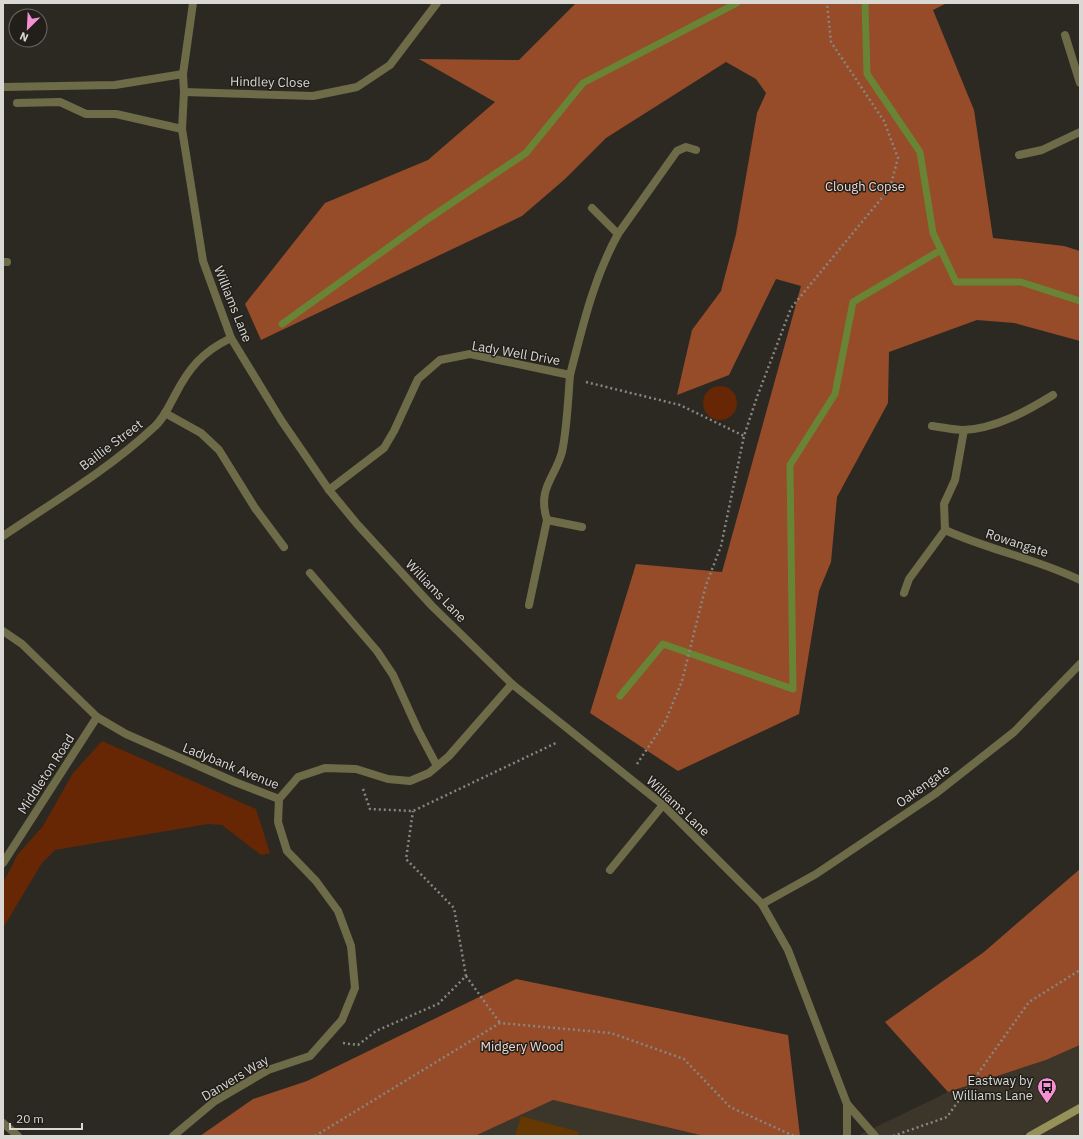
<svg xmlns="http://www.w3.org/2000/svg" width="1083" height="1139" font-family="'IBM Plex Sans',sans-serif">
<rect width="100%" height="100%" fill="#2c2923"/>
<!-- built -->
<g fill="#3b352a">
<path d="M1080,1045V1136H857L948,1092L1046,1060Z"/>
<path d="M553,1100L704,1136H475Z"/>
</g>
<!-- green -->
<g fill="#672604">
<circle cx="720" cy="403" r="17"/>
<path d="M102,741L256,809L270,853L261,855L222,825L208,824L55,850L42,863L3,928V883L18,854L43,826L73,773Z"/>
</g>
<!-- forest -->
<g fill="#964b29">
<path d="M576,3H947L933,10L974,110L993,238L1064,246L1080,251V341L1014,323L977,320L889,352L888,403L837,497L831,562L819,591L799,714L678,771L590,713L636,564L722,572L801,286L776,279L729,375L677,395L692,330L721,291L736,234L757,113L766,93L756,79L726,62L606,138L565,179L522,216L261,340L245,304L325,203L428,160L495,102L419,59L519,60Z"/>
<path d="M1080,869V1045L1046,1060L948,1092L885,1022L984,952Z"/>
<path d="M516,979L788,1035L800,1136H704L553,1100L475,1136H200L253,1099L307,1081Z"/>
</g>
<g fill="none" stroke-linecap="round" stroke-linejoin="round">
<!-- stream -->
<g stroke="#698434" stroke-width="7">
<path d="M941,250L956,282H1021L1080,301"/>
<path d="M282,324L425,221L526,153L583,83L737,3"/>
<path d="M620,696L663,644L793,689L790,465L835,394L853,302L941,250L933,233L920,152L867,74L865,3"/>
</g>
</g>
<!-- building -->
<path fill="#643800" d="M521,1116L579,1132L578,1136H515Z"/>
<g fill="none" stroke-linecap="round" stroke-linejoin="round">
<!-- path -->
<g stroke="#888681" stroke-width="2.5" stroke-dasharray="2 3" stroke-linecap="butt">
<path d="M586,382L680,405L744,436"/>
<path d="M637,764L665,722L682,681L706,585L721,546L744,436L757,397L791,308L890,188L898,158L884,121L831,42L827,3"/>
<path d="M363,789L370,809L413,811L558,742"/>
<path d="M466,976L500,1023"/>
<path d="M343,1043L358,1045L376,1031L438,1004L466,976L454,908L406,859L413,811"/>
<path d="M315,1136L500,1023L611,1033L684,1059L730,1107L794,1136"/>
<path d="M893,1136L947,1117L1029,1002L1080,970"/>
</g>
<!-- lane -->
<g stroke="#6e6b49" stroke-width="8">
<path d="M1019,155L1042,150L1080,132"/>
<path d="M592,208L618,234L677,151L686,147L696,150"/>
<path d="M165,413L201,433L219,450L255,508L284,547"/>
<path d="M932,426C942,427 953,430 963,430C995,429 1027,411 1053,395"/>
<path d="M310,573L377,651L393,675L418,730L437,766"/>
<path d="M529,605L547,520"/>
</g>
<!-- street -->
<g stroke="#6e6b49" stroke-width="8">
<path d="M193,3L183,74L184,92L182,129L203,261L231,338L281,420L329,490L357,524L432,606L512,684L663,805L762,904L788,950L847,1104L875,1136"/>
<path d="M1065,35L1080,83"/>
<path d="M3,87L115,85L183,74"/>
<path d="M184,92L313,96L357,87L390,65L437,3"/>
<path d="M17,103L60,102L86,114H116L182,129"/>
<path d="M3,262H7"/>
<path d="M570,375C568,400 567,429 562,452C555,478 537,488 547,520L582,527"/>
<path d="M964,430L955,480L944,504L945,530C989,550 1037,559 1080,580"/>
<path d="M329,490L384,448L394,431L418,379L440,360L470,354L570,375C583,325 593,280 618,234"/>
<path d="M3,536C53,502 109,469 153,428C163,420 169,406 175,395C189,368 202,352 231,338"/>
<path d="M904,593L909,579L945,530"/>
<path d="M3,631L22,644L97,717L126,734L235,782L279,799L298,777L325,768L356,769L388,779L410,781L429,773L449,756L512,684"/>
<path d="M3,863L97,717"/>
<path d="M610,870L663,805"/>
<path d="M762,904L816,874L935,794L1014,732L1080,664"/>
<path d="M3,1123L18,1136"/>
<path d="M173,1136L215,1101L268,1070L310,1056L342,1020L355,988L351,946L338,911L316,881L287,851L278,822L279,799"/>
<path d="M847,1136V1104"/>
</g>
<!-- secondary -->
<path stroke="#959159" stroke-width="8" d="M1030,1136L1080,1108"/>
</g>
<!-- icons -->
<defs>
<g id="bus-pin" transform="scale(1)"><path d="M0 17L-7.5 6A9.5 9.5 0 1 1 7.5 6Z" fill="#f591d2" stroke="#221f1a"/><path d="M-5-6H5V4H4V6H2V4H-2V6H-4V4H-5ZM-3.5-4V0h7V-4ZM-3.5 1.2v1.5H-2V1.2ZM2 1.2v1.5H3.5V1.2Z" fill="#111"/></g>
</defs>
<g fill-rule="evenodd">
<use href="#bus-pin" x="1047" y="1087"/>
</g>
<g text-anchor="middle" dominant-baseline="central" stroke-width="3" stroke-linejoin="round" paint-order="stroke">
<!-- street labels -->
<g font-size="13" fill="#d9d8d4" stroke="#221f1a">
<text transform="translate(270 82) rotate(1)">Hindley Close</text>
<text transform="translate(233 304) rotate(68)">Williams Lane</text>
<text transform="translate(516 353) rotate(10)">Lady Well Drive</text>
<text transform="translate(111 445) rotate(-37)">Baillie Street</text>
<text transform="translate(1017 543) rotate(18)">Rowangate</text>
<text transform="translate(436 591) rotate(46)">Williams Lane</text>
<text transform="translate(231 766) rotate(22)">Ladybank Avenue</text>
<text transform="translate(46 774) rotate(-57)">Middleton Road</text>
<text transform="translate(923 786) rotate(-36)">Oakengate</text>
<text transform="translate(678 806) rotate(43)">Williams Lane</text>
<text transform="translate(235 1078) rotate(-31)">Danvers Way</text>
</g>
<!-- park labels -->
<g font-size="13" fill="#efd9cf" stroke="#221f1a">
<text x="865" y="186">Clough Copse</text>
<text x="522" y="1046">Midgery Wood</text>
</g>
<!-- poi labels -->
<g font-size="13" fill="#d9d8d4" stroke="#221f1a" text-anchor="end">
<text x="1033" y="1080">Eastway by<tspan x="1033" dy="15">Williams Lane</tspan></text>
</g>
</g>
<!-- border -->
<rect width="1083" height="1139" fill="none" stroke="#d9d8d4" stroke-width="8"/>
<!-- north arrow -->
<g transform="translate(28 28) rotate(204)"><circle r="19" fill="#221f1a" stroke="#6b6964"/>
<path d="M0-3L7 15L0 10L-7 15Z" fill="#f591d2"/>
<text y="-6" font-size="11" font-weight="bold" text-anchor="middle" fill="#d9d8d4">N</text>
</g>
<!-- scale -->
<path d="M10 1123v6h72v-6" fill="none" stroke="#d9d8d4" stroke-width="2"/>
<text x="16" y="1123" font-size="12" fill="#d9d8d4" stroke="#221f1a" stroke-width="3" paint-order="stroke">20 m</text>
</svg>
